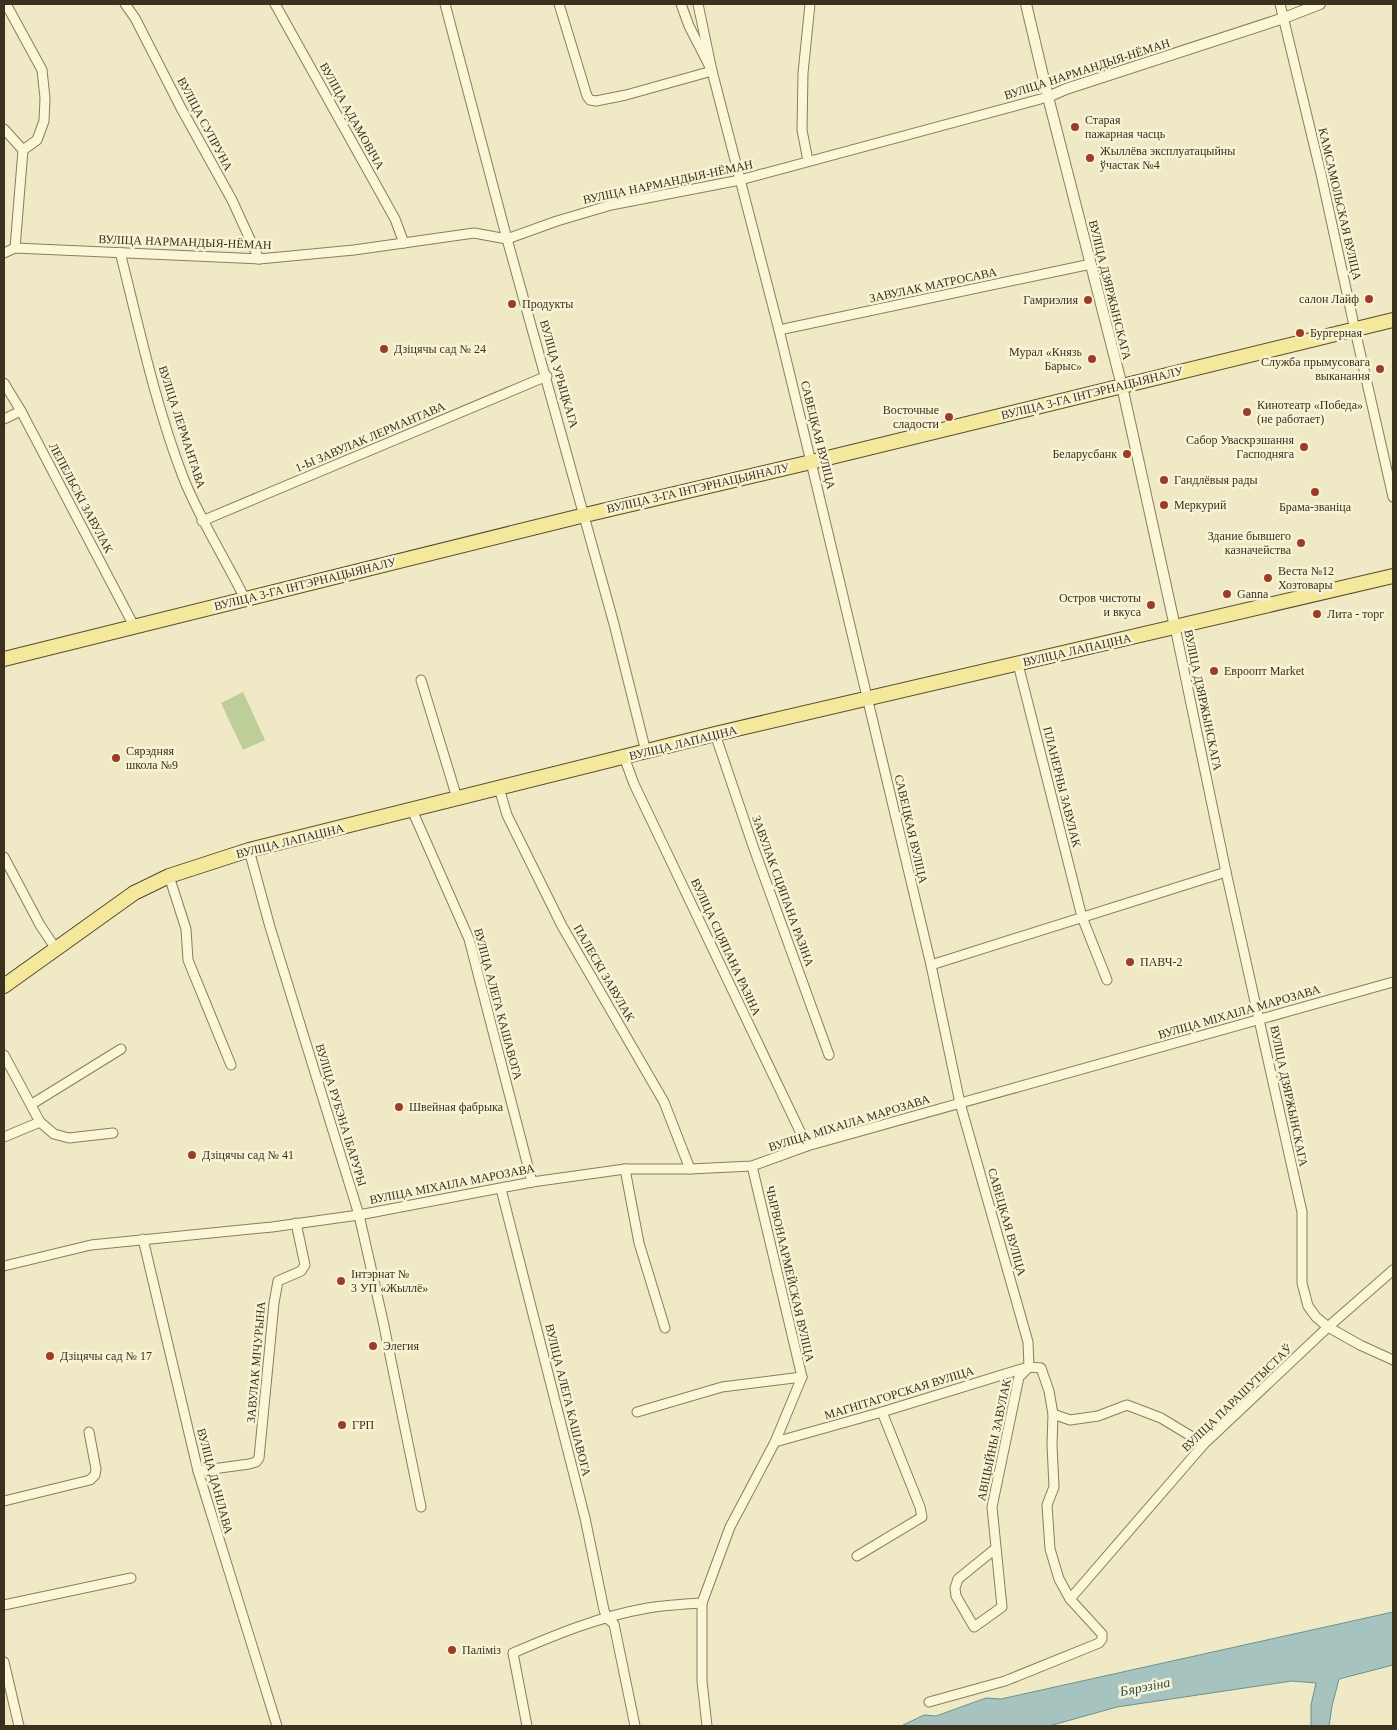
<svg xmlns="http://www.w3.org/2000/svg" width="1397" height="1730" font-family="Georgia,serif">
<rect width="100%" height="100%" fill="#efeac5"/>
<!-- green -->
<path fill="#bece98" d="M243,692L265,740L243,750L221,703Z"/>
<!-- water -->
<path fill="#a6c3bf" stroke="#6d918f" d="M1393,1612V1665L1339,1679L1332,1706L1329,1726H1311V1705L1316,1683L1292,1681L1117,1707L1049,1726H901L924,1715L936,1716L986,1698L1001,1699Z"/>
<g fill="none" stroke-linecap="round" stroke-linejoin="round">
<!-- minor casing -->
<g stroke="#8b7d5a" stroke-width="11">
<g id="minor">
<path d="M6,4L42,70L45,98L44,121L37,140L23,150L15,248"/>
<path d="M125,4L135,18L181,108L232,200L259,259"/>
<path d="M275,4L395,219L404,243"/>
<path d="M445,4L507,239L614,624L646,752"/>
<path d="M559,4L587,96L590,100L596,101L626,95L712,71L689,26L681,4"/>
<path d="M698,4L712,71L779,330L811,462L931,965L960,1103L1028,1342L1029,1367L1041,1368L1049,1391L1053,1414L1052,1445L1054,1487L1047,1505L1050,1549L1059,1579L1070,1599L1102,1634V1639L1099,1643L1005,1681L929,1702"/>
<path d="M1280,4L1321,174L1355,330L1393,497"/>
<path d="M4,129L23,150"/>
<path d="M808,161L802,130L803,73L810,4"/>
<path d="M120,252C139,327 155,404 183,477C200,520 225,558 245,599"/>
<path d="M4,253L15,248L259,259L354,250L474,233L507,239L557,221L611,205L740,180L1048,97"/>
<path d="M779,330L1091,264"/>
<path d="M4,383L21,411L134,626"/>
<path d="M4,419L21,411"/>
<path d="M202,521L547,376"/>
<path d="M1175,627L1226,872L1302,1212V1283L1308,1306L1316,1317L1328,1327L1360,1345L1393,1360"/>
<path d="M1018,664L1082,917L1107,980"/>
<path d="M421,680L457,798"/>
<path d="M715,734L753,846L829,1055"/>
<path d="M624,757L634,784L807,1146"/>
<path d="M499,788L507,815L562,926L664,1102L690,1169"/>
<path d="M412,810L469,939L532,1182"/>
<path d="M249,850L270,927L359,1215L383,1321L421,1507"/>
<path d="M4,857L40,925L56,949"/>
<path d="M169,876L186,929L188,960L231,1065"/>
<path d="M931,965L1226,872"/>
<path d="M4,1055L40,1122L54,1134L69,1138L113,1133"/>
<path d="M32,1104L121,1049"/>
<path d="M4,1137L40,1122"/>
<path d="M625,1169L639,1243L665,1328"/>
<path d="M501,1189L585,1518L604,1610L607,1618L614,1624L635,1726"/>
<path d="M143,1239L198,1471L277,1726"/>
<path d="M4,1266L91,1245L272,1227L359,1215L532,1182L625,1169H690L752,1166L807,1146L1393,982"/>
<path d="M637,1412L722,1387L802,1377"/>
<path d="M1053,1414L1070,1420L1098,1416L1127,1405L1161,1418L1204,1444"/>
<path d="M775,1442L882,1412L1028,1367"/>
<path d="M198,1471L249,1464L256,1462L259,1458L274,1303L278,1281L301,1271L305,1265L296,1223"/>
<path d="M4,1501L90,1480L95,1475L96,1469L89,1432"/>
<path d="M995,1549L958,1579L955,1588L956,1596L974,1627L1002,1607L992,1507L1019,1377L1029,1367"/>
<path d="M857,1556L922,1517L920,1507L882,1412"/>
<path d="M1070,1599L1204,1444L1328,1327L1393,1270"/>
<path d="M4,1605L131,1578"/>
<path d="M4,1662L19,1726"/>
<path d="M527,1726L513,1653C557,1634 601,1616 648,1608C666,1605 684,1604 702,1603"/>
<path d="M707,1726L702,1681V1603L730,1527L775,1442L802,1377L752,1166"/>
</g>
</g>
<!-- tertiary casing -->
<g stroke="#8b7d5a" stroke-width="12">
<g id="tertiary">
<path d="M1026,4L1048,97L1122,386L1175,627"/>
<path d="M1048,97L1066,89L1284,18L1320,4"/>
</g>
</g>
<!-- primary casing -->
<g stroke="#594a2e" stroke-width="16">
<g id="primary">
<path d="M4,659L585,515L811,462L1393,320"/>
<path d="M4,986L134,893L169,876L249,850L715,734L1393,576"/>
</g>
</g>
<!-- minor -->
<use href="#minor" stroke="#faf6d8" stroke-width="9"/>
<!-- tertiary -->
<use href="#tertiary" stroke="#faf6d8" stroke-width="10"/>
<!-- primary -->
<use href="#primary" stroke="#f3e89c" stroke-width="14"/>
</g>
<!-- markers -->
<g fill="#9c3c28" stroke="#f7f3d4" stroke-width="2">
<circle cx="1075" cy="127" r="5"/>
<circle cx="1090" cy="158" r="5"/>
<circle cx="1369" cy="299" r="5"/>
<circle cx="1088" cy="300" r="5"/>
<circle cx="512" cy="304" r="5"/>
<circle cx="1300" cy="333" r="5"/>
<circle cx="384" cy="349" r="5"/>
<circle cx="1092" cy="359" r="5"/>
<circle cx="1380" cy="369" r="5"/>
<circle cx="1247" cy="412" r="5"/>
<circle cx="949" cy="417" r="5"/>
<circle cx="1304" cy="447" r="5"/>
<circle cx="1127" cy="454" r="5"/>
<circle cx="1164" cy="480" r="5"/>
<circle cx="1315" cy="492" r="5"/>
<circle cx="1164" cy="505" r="5"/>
<circle cx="1301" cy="543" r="5"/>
<circle cx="1268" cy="578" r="5"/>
<circle cx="1227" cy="594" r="5"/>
<circle cx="1151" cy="605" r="5"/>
<circle cx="1317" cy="614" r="5"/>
<circle cx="1214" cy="671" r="5"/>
<circle cx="116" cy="758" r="5"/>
<circle cx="1130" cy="962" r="5"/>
<circle cx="399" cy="1107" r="5"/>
<circle cx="192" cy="1155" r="5"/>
<circle cx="341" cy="1281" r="5"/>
<circle cx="373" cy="1346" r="5"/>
<circle cx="50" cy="1356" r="5"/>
<circle cx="342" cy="1425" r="5"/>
<circle cx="452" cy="1650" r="5"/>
</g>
<g text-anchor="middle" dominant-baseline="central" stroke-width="5" stroke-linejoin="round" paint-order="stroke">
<!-- street labels -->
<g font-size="12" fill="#3b311e" stroke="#f7f3d4">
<text transform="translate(1087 69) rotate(-18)">ВУЛІЦА НАРМАНДЫЯ-НЁМАН</text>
<text transform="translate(352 116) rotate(61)">ВУЛІЦА АДАМОВІЧА</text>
<text transform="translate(205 124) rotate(62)">ВУЛІЦА СУПРУНА</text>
<text transform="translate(668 182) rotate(-12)">ВУЛІЦА НАРМАНДЫЯ-НЁМАН</text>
<text transform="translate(1340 204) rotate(77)">КАМСАМОЛЬСКАЯ ВУЛІЦА</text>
<text transform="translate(185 242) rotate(2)">ВУЛІЦА НАРМАНДЫЯ-НЁМАН</text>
<text transform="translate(933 285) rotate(-12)">ЗАВУЛАК МАТРОСАВА</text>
<text transform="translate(1110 290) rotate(76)">ВУЛІЦА ДЗЯРЖЫНСКАГА</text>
<text transform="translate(559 374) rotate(74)">ВУЛІЦА УРЫЦКАГА</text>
<text transform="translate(1092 393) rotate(-14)">ВУЛІЦА 3-ГА ІНТЭРНАЦЫЯНАЛУ</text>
<text transform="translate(182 427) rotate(72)">ВУЛІЦА ЛЕРМАНТАВА</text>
<text transform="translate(818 435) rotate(76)">САВЕЦКАЯ ВУЛІЦА</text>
<text transform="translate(370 437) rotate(-23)">1-Ы ЗАВУЛАК ЛЕРМАНТАВА</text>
<text transform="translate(698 488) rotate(-13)">ВУЛІЦА 3-ГА ІНТЭРНАЦЫЯНАЛУ</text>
<text transform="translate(81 498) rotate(62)">ЛЕПЕЛЬСКІ ЗАВУЛАК</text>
<text transform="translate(305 584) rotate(-14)">ВУЛІЦА 3-ГА ІНТЭРНАЦЫЯНАЛУ</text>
<text transform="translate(1077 650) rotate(-13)">ВУЛІЦА ЛАПАЦІНА</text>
<text transform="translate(1203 700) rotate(78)">ВУЛІЦА ДЗЯРЖЫНСКАГА</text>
<text transform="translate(683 743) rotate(-14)">ВУЛІЦА ЛАПАЦІНА</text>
<text transform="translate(1062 787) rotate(76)">ПЛАНЕРНЫ ЗАВУЛАК</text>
<text transform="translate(911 829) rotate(77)">САВЕЦКАЯ ВУЛІЦА</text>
<text transform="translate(290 841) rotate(-14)">ВУЛІЦА ЛАПАЦІНА</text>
<text transform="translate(783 891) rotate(70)">ЗАВУЛАК СЦЯПАНА РАЗІНА</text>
<text transform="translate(726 947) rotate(65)">ВУЛІЦА СЦЯПАНА РАЗІНА</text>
<text transform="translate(604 973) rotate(60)">ПАЛЕСКІ ЗАВУЛАК</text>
<text transform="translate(498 1004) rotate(75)">ВУЛІЦА АЛЕГА КАШАВОГА</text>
<text transform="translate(1239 1012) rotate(-16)">ВУЛІЦА МІХАІЛА МАРОЗАВА</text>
<text transform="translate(1289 1096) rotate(78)">ВУЛІЦА ДЗЯРЖЫНСКАГА</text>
<text transform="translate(341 1115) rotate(73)">ВУЛІЦА РУБЭНА ІБАРУРЫ</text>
<text transform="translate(849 1123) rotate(-17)">ВУЛІЦА МІХАІЛА МАРОЗАВА</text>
<text transform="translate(452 1184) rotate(-11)">ВУЛІЦА МІХАІЛА МАРОЗАВА</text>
<text transform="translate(1007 1222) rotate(74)">САВЕЦКАЯ ВУЛІЦА</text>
<text transform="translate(790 1274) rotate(77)">ЧЫРВОНААРМЕЙСКАЯ ВУЛІЦА</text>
<text transform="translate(256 1362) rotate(-85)">ЗАВУЛАК МІЧУРЫНА</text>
<text transform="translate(899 1393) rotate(-17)">МАГНІТАГОРСКАЯ ВУЛІЦА</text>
<text transform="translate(1237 1398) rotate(-44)">ВУЛІЦА ПАРАШУТЫСТАЎ</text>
<text transform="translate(568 1400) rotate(76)">ВУЛІЦА АЛЕГА КАШАВОГА</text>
<text transform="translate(994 1440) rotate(-78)">АВІЦЫЙНЫ ЗАВУЛАК</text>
<text transform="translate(215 1481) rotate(75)">ВУЛІЦА ДАНІЛАВА</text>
</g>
<!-- poi labels -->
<g font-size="12" fill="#3b311e" stroke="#f7f3d4" text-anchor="start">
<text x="1085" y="120">Старая<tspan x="1085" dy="14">пажарная часць</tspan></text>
<text x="1100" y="151">Жыллёва эксплуатацыйны<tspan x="1100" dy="14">ўчастак №4</tspan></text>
<text x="1359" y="299" text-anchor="end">салон Лайф</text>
<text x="1078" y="300" text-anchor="end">Гамриэлия</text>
<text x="522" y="304">Продукты</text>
<text x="1310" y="333">Бургерная</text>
<text x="394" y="349">Дзіцячы сад № 24</text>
<text x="1082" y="352" text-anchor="end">Мурал «Князь<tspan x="1082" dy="14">Барыс»</tspan></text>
<text x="1370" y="362" text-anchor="end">Служба прымусовага<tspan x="1370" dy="14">выканання</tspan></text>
<text x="1257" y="405">Кинотеатр «Победа»<tspan x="1257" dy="14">(не работает)</tspan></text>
<text x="939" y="410" text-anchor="end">Восточные<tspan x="939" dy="14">сладости</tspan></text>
<text x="1294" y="440" text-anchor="end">Сабор Уваскрэшання<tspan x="1294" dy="14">Гасподняга</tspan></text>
<text x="1117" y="454" text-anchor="end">Беларусбанк</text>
<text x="1174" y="480">Гандлёвыя рады</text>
<text x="1174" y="505">Меркурий</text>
<text x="1315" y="507" text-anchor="middle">Брама-званіца</text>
<text x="1291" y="536" text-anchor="end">Здание бывшего<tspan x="1291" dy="14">казначейства</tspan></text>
<text x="1278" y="571">Веста №12<tspan x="1278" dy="14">Хозтовары</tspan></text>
<text x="1237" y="594">Ganna</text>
<text x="1141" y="598" text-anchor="end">Остров чистоты<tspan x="1141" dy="14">и вкуса</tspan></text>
<text x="1327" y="614">Лита - торг</text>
<text x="1224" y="671">Евроопт Market</text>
<text x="126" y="751">Сярэдняя<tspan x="126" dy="14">школа №9</tspan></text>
<text x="1140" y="962">ПАВЧ-2</text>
<text x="409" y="1107">Швейная фабрыка</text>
<text x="202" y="1155">Дзіцячы сад № 41</text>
<text x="351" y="1274">Інтэрнат №<tspan x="351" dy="14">3 УП «Жыллё»</tspan></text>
<text x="383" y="1346">Элегия</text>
<text x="60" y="1356">Дзіцячы сад № 17</text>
<text x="352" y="1425">ГРП</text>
<text x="462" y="1650">Паліміз</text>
</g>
<!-- water labels -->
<g font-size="14" font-style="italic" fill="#2d555b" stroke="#f7f3d4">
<text transform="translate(1145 1687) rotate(-11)">Бярэзіна</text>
</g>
</g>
<!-- border -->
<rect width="1397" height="1730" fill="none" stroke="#3b311e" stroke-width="10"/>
</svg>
